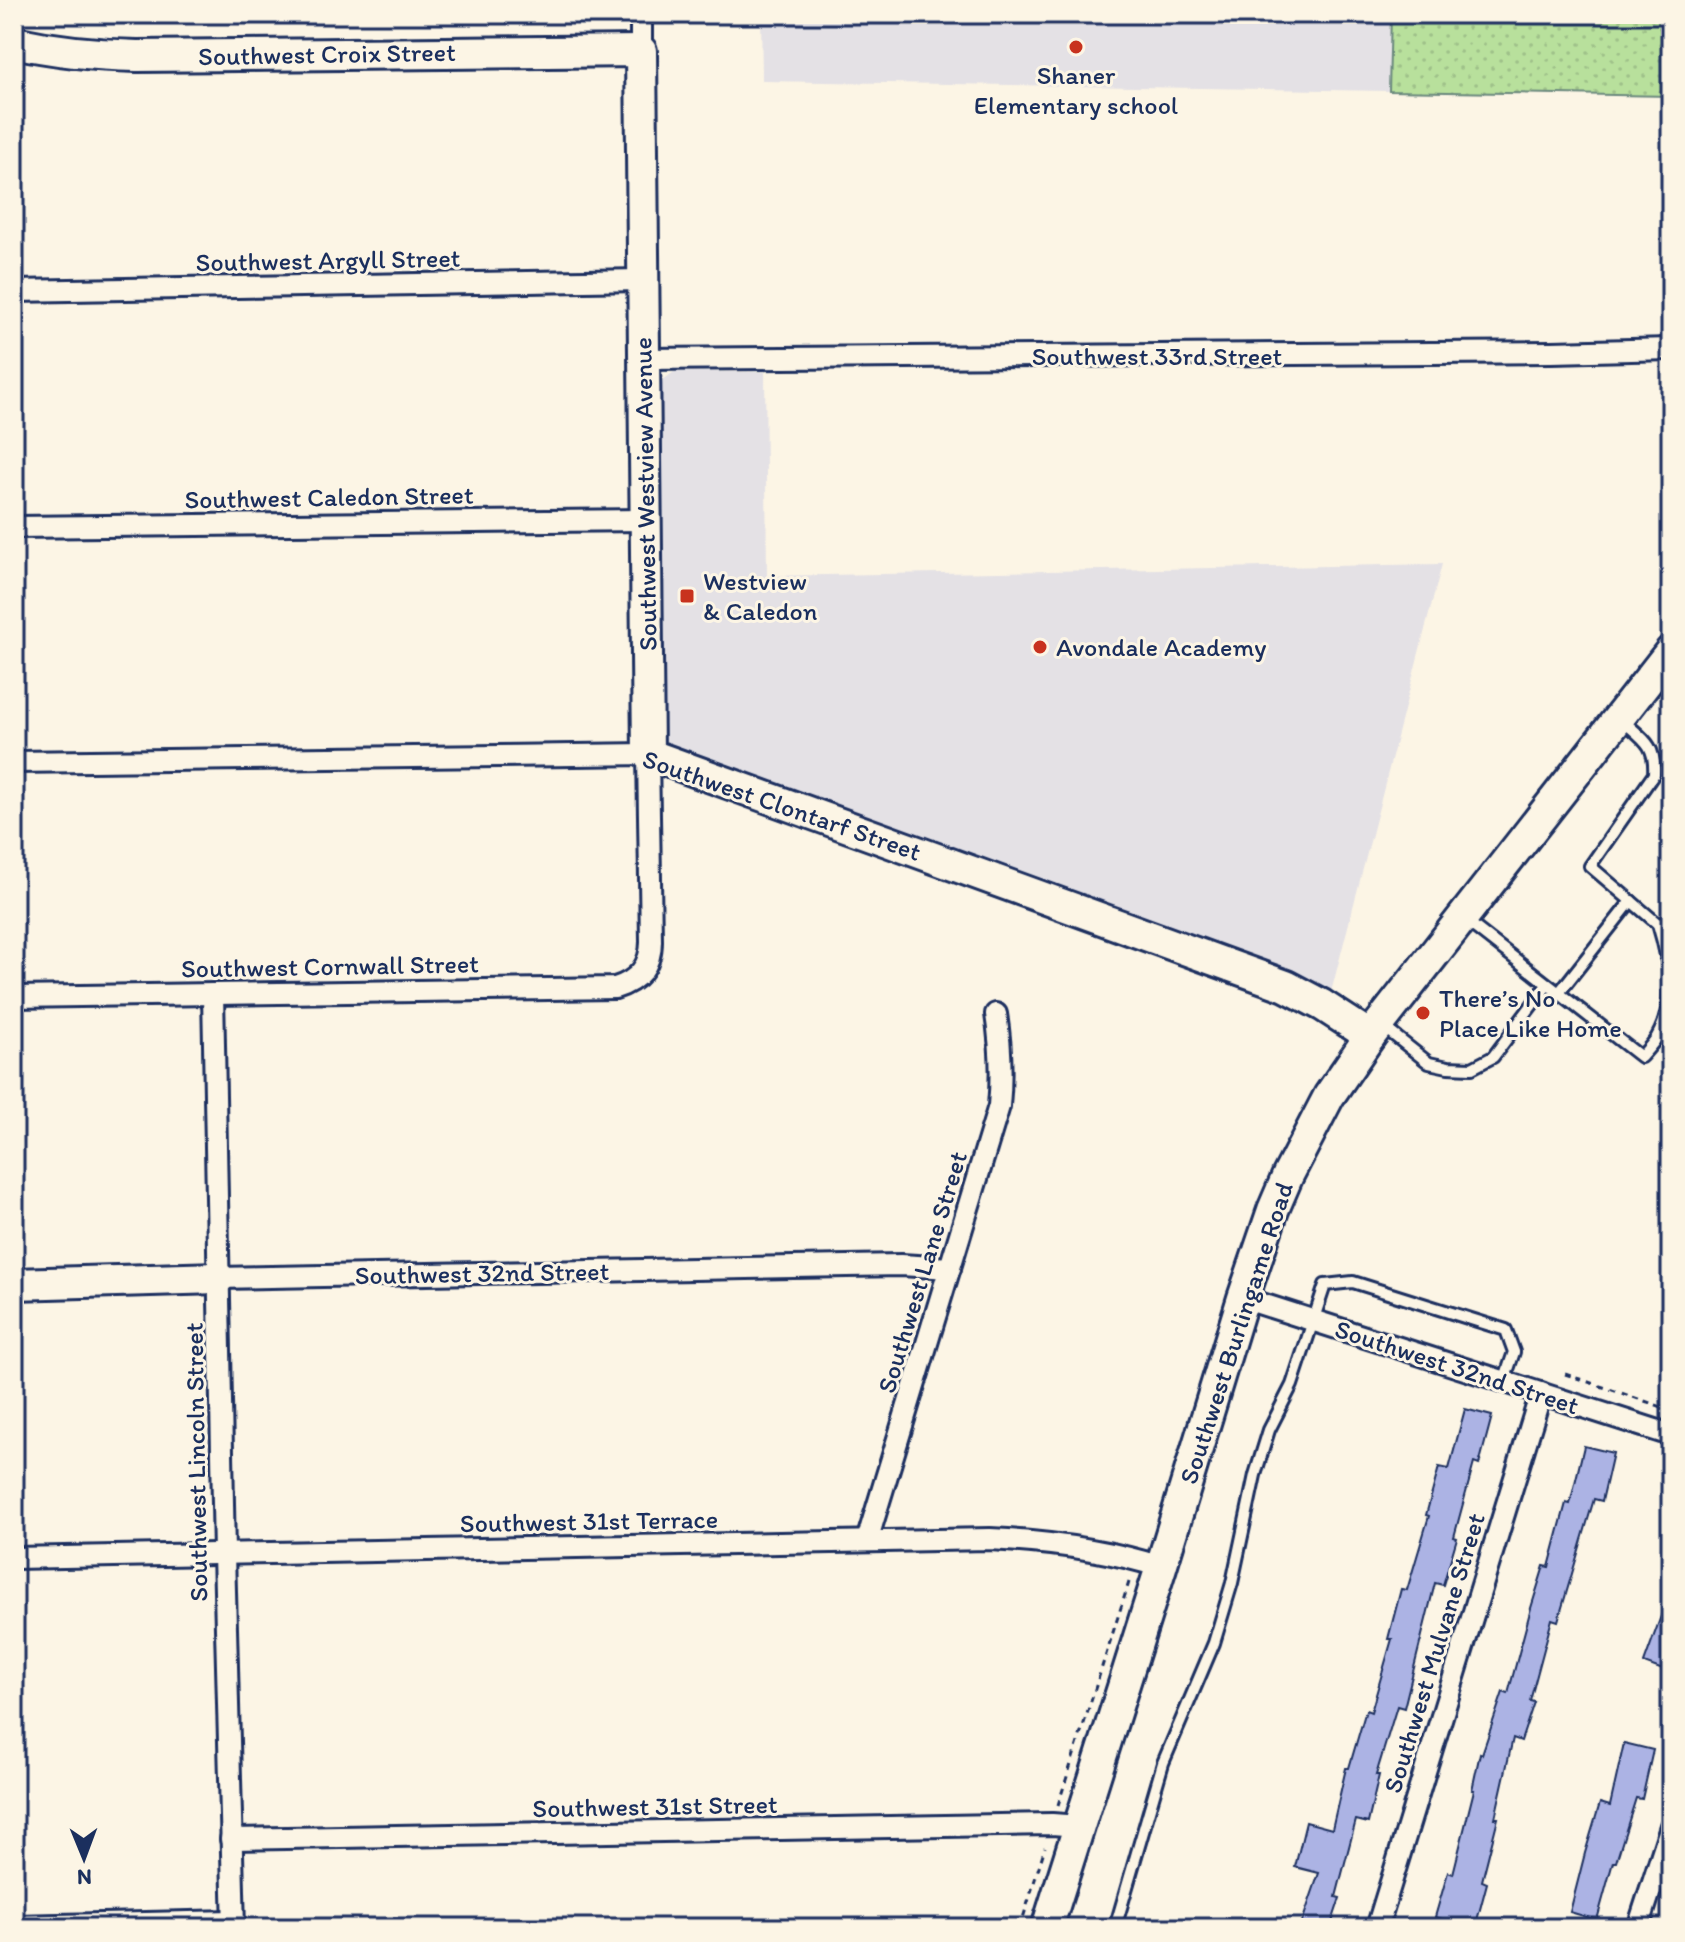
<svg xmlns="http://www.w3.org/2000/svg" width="1685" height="1942" font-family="Itim,sans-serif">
<defs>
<pattern id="grass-dots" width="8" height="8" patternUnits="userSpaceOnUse" patternTransform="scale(2)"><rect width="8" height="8" fill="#b8e09c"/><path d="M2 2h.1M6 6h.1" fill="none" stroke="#9ec089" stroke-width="1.8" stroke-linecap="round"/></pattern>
</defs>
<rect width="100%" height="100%" fill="#fcf5e5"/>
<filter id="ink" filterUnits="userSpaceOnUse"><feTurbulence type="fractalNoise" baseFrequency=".0125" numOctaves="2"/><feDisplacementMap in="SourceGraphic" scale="16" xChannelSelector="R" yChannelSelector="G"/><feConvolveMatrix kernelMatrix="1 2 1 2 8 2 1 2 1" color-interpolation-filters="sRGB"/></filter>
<g filter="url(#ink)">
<!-- built -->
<g fill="#e4e1e5">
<path d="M761,14H1391L1389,91L762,81Z"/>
<path d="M674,372H765L767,576L1442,564L1330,996L1306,977L672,748L664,738L662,718L656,398L663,380Z"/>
</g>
<!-- grass -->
<path fill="url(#grass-dots)" stroke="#6a887d" stroke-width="2" d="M1391,14H1671V96L1389,91Z"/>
<!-- building -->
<g fill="#acb3e4" stroke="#1b2f5e" stroke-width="2">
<path d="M1465,1409L1492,1416L1479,1465L1474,1463L1454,1537L1457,1538L1443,1585L1435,1583L1404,1708L1397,1706L1376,1775H1379L1368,1823L1356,1820L1336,1897L1340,1898L1330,1928H1300L1319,1873L1295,1867L1306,1822L1332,1829L1346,1768H1349L1366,1710L1371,1712L1392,1639H1388L1401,1589L1407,1590L1429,1516L1426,1515L1439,1467L1449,1469Z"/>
<path d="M1584,1446L1613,1453L1602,1501L1594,1499L1558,1621L1552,1619L1530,1701L1534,1702L1521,1741L1513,1738L1495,1818H1498L1482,1881L1487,1883L1475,1928L1435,1917L1448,1872L1453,1874L1474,1790H1472L1480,1753L1482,1754L1503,1692L1508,1694L1531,1608L1544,1566L1549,1567L1566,1503L1570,1504Z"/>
<path d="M1669,1594H1671V1673L1644,1663Z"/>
<path d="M1624,1743L1653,1750L1642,1799L1636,1798L1616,1862H1613L1597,1920L1570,1912L1585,1853L1600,1803L1610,1806Z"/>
</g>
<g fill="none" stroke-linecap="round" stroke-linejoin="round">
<!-- lane casing -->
<g stroke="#1b2f5e" stroke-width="16">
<g id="lane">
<path d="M1622,720C1643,739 1656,744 1654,774L1590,866L1658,924L1671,921"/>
<path d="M1464,919L1641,1057C1646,1051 1653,1044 1657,1037C1677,1002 1669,960 1658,924"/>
<path d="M1558,994L1631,901"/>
<path d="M1381,1025L1429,1063L1448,1067L1472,1068L1493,1057L1547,985"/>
<path d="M1115,1928L1163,1763L1214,1643L1232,1583L1255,1475L1269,1430L1292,1385L1325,1285L1353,1282L1506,1330L1514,1352L1504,1381"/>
</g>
</g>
<!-- street casing -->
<g stroke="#1b2f5e" stroke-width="26">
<g id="street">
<path d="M641,14V51"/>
<path d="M14,291L642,280"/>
<path d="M643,359L1552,352L1671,349"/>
<path d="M14,527L645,520"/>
<path d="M14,762L648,754L651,941C651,966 638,981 615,988L14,997"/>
<path d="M213,994L224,1554L234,1928"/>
<path d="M219,1278L901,1265L950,1268"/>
<path d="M1243,1298L1671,1435"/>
<path d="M867,1541L999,1106C1002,1075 1001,1046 996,1014"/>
<path d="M14,1558L990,1539C1049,1542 1105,1549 1161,1567"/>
<path d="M231,1839L1052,1824L1079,1826"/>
<path d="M14,1926L233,1921"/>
<path d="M1377,1928L1541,1393"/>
<path d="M1638,1928L1671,1826"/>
</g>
</g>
<!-- secondary casing -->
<g stroke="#1b2f5e" stroke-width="36">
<g id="secondary">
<path d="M14,42C55,51 95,55 137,56L641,51L648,754L1286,986L1322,1005L1370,1036"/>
<path d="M14,1284L219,1278"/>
<path d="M1047,1928L1161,1567L1243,1298L1273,1210L1288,1175L1329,1096L1370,1036L1671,651"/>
</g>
</g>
<!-- path -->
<g stroke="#1b2f5e" stroke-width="3" stroke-dasharray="6 6" stroke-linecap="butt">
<path d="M1565,1374L1671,1410"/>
<path d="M1058,1805L1130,1579"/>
<path d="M1661,1809L1671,1778"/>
<path d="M1020,1928L1045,1847"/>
</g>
<!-- lane -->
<use href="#lane" stroke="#fcf5e5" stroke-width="10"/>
<!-- street -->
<use href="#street" stroke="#fcf5e5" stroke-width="20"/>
<!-- secondary -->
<use href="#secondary" stroke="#fcf5e5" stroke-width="30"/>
</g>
</g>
<!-- markers -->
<g fill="#c8321e" stroke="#fcf5e5" stroke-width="3">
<circle cx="1076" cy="47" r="8"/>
<rect x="679" y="588" width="16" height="16" rx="4"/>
<circle cx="1040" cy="647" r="8"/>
<circle cx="1423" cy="1013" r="8"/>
</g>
<g text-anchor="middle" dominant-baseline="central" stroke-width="6" stroke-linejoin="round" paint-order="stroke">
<!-- street labels -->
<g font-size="26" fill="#1b2f5e" stroke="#fcf5e5">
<text transform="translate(327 54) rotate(-1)">Southwest Croix Street</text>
<text transform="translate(328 260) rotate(-1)">Southwest Argyll Street</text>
<text x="1157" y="356">Southwest 33rd Street</text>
<text transform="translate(645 494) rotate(-91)">Southwest Westview Avenue</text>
<text transform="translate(329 497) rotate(-1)">Southwest Caledon Street</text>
<text transform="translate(782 805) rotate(19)">Southwest Clontarf Street</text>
<text transform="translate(330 966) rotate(-1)">Southwest Cornwall Street</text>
<text transform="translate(922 1272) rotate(-73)">Southwest Lane Street</text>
<text transform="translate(482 1273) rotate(-1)">Southwest 32nd Street</text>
<text transform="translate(1236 1333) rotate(-72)">Southwest Burlingame Road</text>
<text transform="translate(1457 1367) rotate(18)">Southwest 32nd Street</text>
<text transform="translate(196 1462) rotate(-91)">Southwest Lincoln Street</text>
<text transform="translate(589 1521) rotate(-1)">Southwest 31st Terrace</text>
<text transform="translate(1434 1653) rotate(-73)">Southwest Mulvane Street</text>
<text transform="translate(655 1806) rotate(-1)">Southwest 31st Street</text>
</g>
<!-- poi labels -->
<g font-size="26" fill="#1b2f5e" stroke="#fcf5e5" text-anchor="start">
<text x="1076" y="75" text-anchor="middle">Shaner<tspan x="1076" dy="30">Elementary school</tspan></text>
<text x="703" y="581">Westview<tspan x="703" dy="30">&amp; Caledon</tspan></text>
<text x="1056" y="647">Avondale Academy</text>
<text x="1439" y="998">There’s No<tspan x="1439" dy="30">Place Like Home</tspan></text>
</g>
</g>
<!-- margin -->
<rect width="1685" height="1942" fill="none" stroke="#fcf5e5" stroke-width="48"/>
<rect x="24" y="24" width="1637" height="1894" fill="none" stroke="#1b2f5e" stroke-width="3" filter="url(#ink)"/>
<!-- north arrow -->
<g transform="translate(84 1858) rotate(179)" stroke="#fcf5e5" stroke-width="6" paint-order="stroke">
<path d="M0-6L14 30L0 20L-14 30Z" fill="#1b2f5e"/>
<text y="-12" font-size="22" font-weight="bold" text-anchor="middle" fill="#1b2f5e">N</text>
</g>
</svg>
